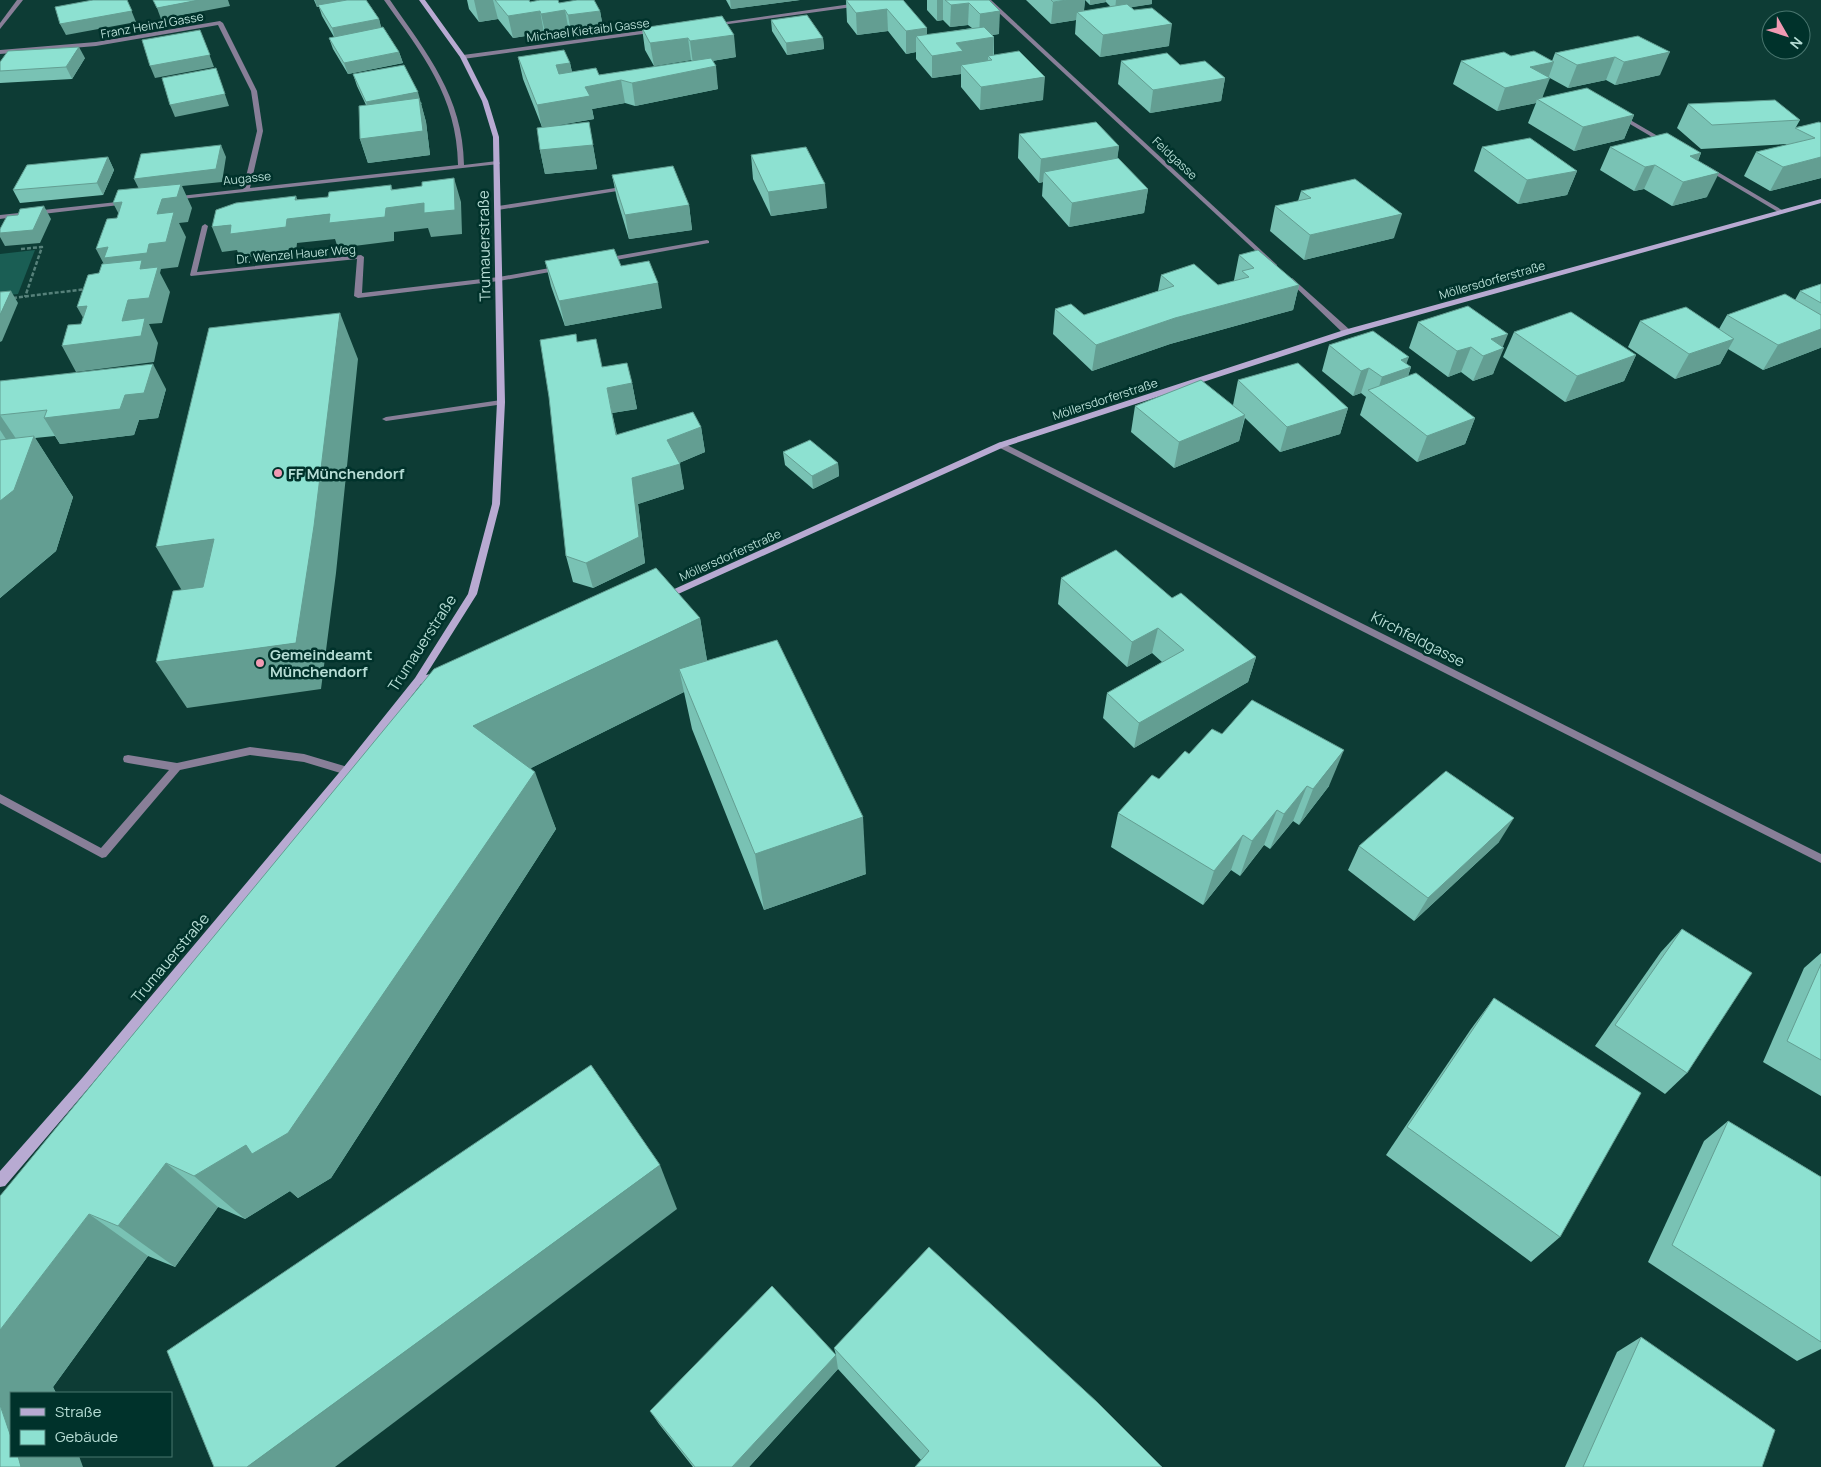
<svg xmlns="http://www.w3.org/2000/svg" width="1821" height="1467" font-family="Manrope,sans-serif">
<rect width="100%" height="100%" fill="#0d3c35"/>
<!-- green -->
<path fill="#1a5e54" d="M35,250L18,294L0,296V254Z"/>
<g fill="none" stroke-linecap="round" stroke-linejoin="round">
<!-- path -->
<g stroke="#56817a" stroke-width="2.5" stroke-dasharray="4 2" stroke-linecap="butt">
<path d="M21,249L42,247L25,297"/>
<path d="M13,298L86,289"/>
</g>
<!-- lane -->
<g fill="#887f98" fill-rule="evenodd">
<path d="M17,0H23L0,29V23Z"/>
<path d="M1620,114L1668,142L1669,143L1664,144L1618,117L1617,116Z"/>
<path d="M1706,165L1782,210L1783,211L1778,212L1704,168L1703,167Z"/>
<path d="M628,186L631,188L630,189L498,210L495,208L498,206Z"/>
<path d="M205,224L208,226L197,272L361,255L364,257L362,293L499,277L561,266L564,268L561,270L499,281L358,298L354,296L357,259L191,276L190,275L202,226Z"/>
<path d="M707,240L709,241V243L605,262L602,260L605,258Z"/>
<path d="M501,400H504V404L386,421L382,419L386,417Z"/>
<path d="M250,747L304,754L351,768L352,771L351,774L347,775L304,762L250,755L180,770L106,857L102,858L0,803V794L101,848L169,770L128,763L124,762L123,759L124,756L128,755L177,763Z"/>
</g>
<!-- street -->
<g fill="#887f98" fill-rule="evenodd">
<path d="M384,0H390C427,54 463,96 464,165L497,161L500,163L499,164L173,200L170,198L171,197L243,189L257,131L251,91L218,25L96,46L0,54V50L96,42L220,21L223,23L257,91L263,131L250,188L458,165C457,96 422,54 384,0Z"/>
<path d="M985,0H991L1277,265V267H1273Z"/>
<path d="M858,3L860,6L714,26L711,24Z"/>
<path d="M655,29L658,31L657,32L463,59L460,57L463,55Z"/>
<path d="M126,201L128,202V204L34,215L31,213L34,211Z"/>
<path d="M19,213L22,215L21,216L0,219V215Z"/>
<path d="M1288,278H1292L1350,330V334H1344L1288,280Z"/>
<path d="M1001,442L1821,854V863L998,447V443Z"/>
</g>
<!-- secondary -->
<g fill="#b8aad2" fill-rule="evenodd">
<path d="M419,0H425L466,57L488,101L499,137L505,402L500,504L477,594L426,675L439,672L444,676L442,679L421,684L351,774L91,1085L5,1186L0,1187V1171L83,1077L343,768L415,678L468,594L492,504L497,402L493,137L482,101L460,57Z"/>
<path d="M1821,199V203L1350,334L1004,447L667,599H661L659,597L661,595L998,443L1344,330Z"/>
</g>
</g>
<!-- wall -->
<g fill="#79c2b4" fill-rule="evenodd">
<path d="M314,0H366L379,19L381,28L399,52L403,63L348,74L333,49L329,38L334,37L322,16L319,7H317Z"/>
<path d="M467,0H529L530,2L559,3L600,11L604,33L572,38L569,32L546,36L544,33L513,38L498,19L479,22L469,9Z"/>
<path d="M726,0H800L731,9Z"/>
<path d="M846,0H903L927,35L972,28L968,25L950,27L943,20L937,21L927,10V0H989L999,34L992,35L994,37V55L1043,100L980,110L961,87V74L932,78L916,59V52L906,54L888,31L857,35L847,22Z"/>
<path d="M1026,0H1152V4L1131,7L1169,46L1100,57L1075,34L1076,20L1051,24ZM1085,0L1090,5L1106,2L1111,7L1084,11Z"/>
<path d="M722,16L736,57L712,61L718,89L635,106L625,103L592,109L594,119L553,126L593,146L597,169L545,174L540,150L542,127L523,79L518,57L570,63L572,72L599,75L692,61L691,60L654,66L645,50L642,28Z"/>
<path d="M771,20L823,38L824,49L787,55L772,31Z"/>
<path d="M1638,36L1660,75L1615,85L1606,80L1568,88L1548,77L1542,98L1634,115L1624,139L1574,151L1528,123L1536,103L1497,111L1453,84L1461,61L1511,56L1552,61L1555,53Z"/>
<path d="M85,58L72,79L0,83V62Z"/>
<path d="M1121,61L1180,65L1225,78L1221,101L1150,113L1118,84Z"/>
<path d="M353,74L422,103L421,104L426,122L430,155L368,163L360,139L366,105L357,86Z"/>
<path d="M1688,104L1800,120L1796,127L1821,123V178L1770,191L1744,176L1756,152L1786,145L1787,144L1701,149L1677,128Z"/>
<path d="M1019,134L1119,146L1117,158L1148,189L1144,213L1069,227L1042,196L1043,182L1039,183L1018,158Z"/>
<path d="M1482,147L1577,171L1567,195L1518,204L1474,171Z"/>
<path d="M1610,147L1701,153L1698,161L1707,197L1672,206L1644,189L1634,191L1600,170Z"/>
<path d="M751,155L827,208L771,216L753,179Z"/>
<path d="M108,157L114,170L103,195L20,203L13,190Z"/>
<path d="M612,175L689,205L692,230L629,239L617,199Z"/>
<path d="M1301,191L1394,238L1304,260L1270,231L1275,206L1298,201Z"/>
<path d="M1239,255L1299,285L1293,310L1170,344L1092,371L1053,334L1055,309L1084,315L1158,291L1161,275L1218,285L1234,281V280Z"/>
<path d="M545,261L621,266L662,308L565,326L551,286Z"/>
<path d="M1821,284V347L1820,348L1763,370L1728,349L1720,364L1675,379L1628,347L1640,321L1719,329L1727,315L1795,300L1800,291Z"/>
<path d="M1418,322L1502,347L1493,374L1473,381L1461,372L1448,377L1409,348Z"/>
<path d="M1514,332L1636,355L1624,381L1565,402L1503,357Z"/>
<path d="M578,342L602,367L632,383L637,409L612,413L617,435L701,427L705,452L679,463L684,489L638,504L645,563L593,588L573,582L566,556Z"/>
<path d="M1329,345L1406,364L1411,367L1408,376L1475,418L1465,444L1417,462L1360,415L1366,397L1361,393L1353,396L1322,371Z"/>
<path d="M1238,380L1348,408L1340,434L1280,452L1245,418L1239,441L1174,468L1131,432L1135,406L1233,405Z"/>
<path d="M0,381L166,389L158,418L139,420L134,435L60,444L55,436L35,438L73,497L56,551L0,598Z"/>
<path d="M783,452L838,463L839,476L813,489L785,465Z"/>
<path d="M1061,578L1172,598L1256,657L1248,682L1134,748L1103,718L1107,693L1162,662L1152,653L1127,667L1058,604Z"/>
<path d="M700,618L707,661L866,874L764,910L692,729L684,692L531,768L556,829L331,1178L298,1198L290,1191L245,1219L218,1207L175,1267L148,1256L53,1387L56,1393H11L0,1467V1196Z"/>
<path d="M1222,734L1329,786L1299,825L1293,821L1270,849L1264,845L1240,876L1231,870L1203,905L1111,847L1118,813L1189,754Z"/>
<path d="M1499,842L1414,921L1348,870L1359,846Z"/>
<path d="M1682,929L1687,1073L1665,1094L1595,1046L1661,952Z"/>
<path d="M1821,953V1096L1763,1062L1804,968Z"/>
<path d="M1494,998L1560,1237L1531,1262L1386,1155L1471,1029Z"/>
<path d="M1728,1121L1821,1177V1349L1797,1361L1648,1262L1704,1141Z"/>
<path d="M1641,1337L1762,1467H1565L1617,1352Z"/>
<path d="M834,1348L1162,1467L921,1460L838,1369L749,1467H693L659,1424L650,1411L836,1355Z"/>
</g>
<!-- shaded-wall -->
<g fill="#639e92">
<path d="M127,0L136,22L66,35L60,24Z"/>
<path d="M199,0H228L230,6L161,19L157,8Z"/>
<path d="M315,0H358L317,7Z"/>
<path d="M474,0H493L498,19L479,22Z"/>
<path d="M730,0H800L731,9Z"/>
<path d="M937,0H943V20L937,21Z"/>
<path d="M1067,0H1085L1083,17L1077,12L1076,20L1051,24L1053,2Z"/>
<path d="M1090,0H1106V2L1090,5Z"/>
<path d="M1116,0H1152V4L1115,10Z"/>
<path d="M969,3L968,25L950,27L951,5Z"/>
<path d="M887,9L888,31L857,35L856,13Z"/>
<path d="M565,10L569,32L546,36L541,14Z"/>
<path d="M540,11L544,33L513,38L508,16Z"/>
<path d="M600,11L604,33L572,38L568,15Z"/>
<path d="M1000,11L999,34L979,37L980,14Z"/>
<path d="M379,19L382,30L335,39L332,28Z"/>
<path d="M1172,24L1169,46L1100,57L1103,35Z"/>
<path d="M927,28V49L916,36V52L906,54V31Z"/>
<path d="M200,30L214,67L155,78L150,66Z"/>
<path d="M734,35L736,57L693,64L690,41Z"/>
<path d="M994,37L993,60L988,56V61L961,65V74L932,78V56L956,43Z"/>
<path d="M688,38L691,60L654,66L650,43Z"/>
<path d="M823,38L824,49L787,55L786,43Z"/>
<path d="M79,47L85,58L72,79L66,67Z"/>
<path d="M399,52L403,63L348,74L344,63Z"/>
<path d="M1670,52L1660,75L1615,85L1624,62Z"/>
<path d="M1615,57L1606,80L1568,88L1577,65Z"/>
<path d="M1554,62L1548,79L1550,78L1541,101L1537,99L1536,103L1497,111L1505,88L1530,67Z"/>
<path d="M570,63L575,86L560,88L556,65Z"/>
<path d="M716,66L718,89L635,106L632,83Z"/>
<path d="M216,68L229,106L175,117L170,105Z"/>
<path d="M1045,77L1043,100L980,110L981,87Z"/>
<path d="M1225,78L1221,101L1150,113L1153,90Z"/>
<path d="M621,80L625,103L592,109L594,119L542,128L537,105L585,87Z"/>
<path d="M418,92L426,122L430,155L368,163L360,139L370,114L366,102Z"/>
<path d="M1634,115L1624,139L1574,151L1583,127Z"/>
<path d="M589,122L597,169L545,174L540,150Z"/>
<path d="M221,145L226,157L222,182L182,186L192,208L188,222L179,223L186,237L178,267L161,269L160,273L170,292L162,323L149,324L158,343L154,362L76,372L62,346L122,321L109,274L96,249L140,191L134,179Z"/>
<path d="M1119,146L1116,170L1044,172L1043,182L1039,183L1041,159Z"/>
<path d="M1701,153L1690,177V156Z"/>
<path d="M108,157L114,170L103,195L97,183Z"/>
<path d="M1821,157V178L1770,191L1783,167Z"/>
<path d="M1655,165L1644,189L1634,191L1645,167Z"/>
<path d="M1577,171L1567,195L1518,204L1527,180Z"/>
<path d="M1719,173L1707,197L1672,206L1683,182Z"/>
<path d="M454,178L461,202L462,234L431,237L428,228L394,232V241L338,248L335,239L297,243L296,252L240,258L237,250L222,252L212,227L287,219L295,200L296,196L304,217L386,208L391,190V185L398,206Z"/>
<path d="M825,184L827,208L771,216L768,192Z"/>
<path d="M1148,189L1144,213L1069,227L1072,203Z"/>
<path d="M122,202L126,228L113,203Z"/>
<path d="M689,205L692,230L629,239L625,215Z"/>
<path d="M44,206L51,219L40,243L5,246L0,237V233Z"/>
<path d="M1402,214L1394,238L1304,260L1310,235Z"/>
<path d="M658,283L662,308L565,326L559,301Z"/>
<path d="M1299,285L1293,310L1170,344L1092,371L1096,345L1175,318Z"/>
<path d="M11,291L18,303L2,341L0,342V315Z"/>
<path d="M87,306L91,332L77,307Z"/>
<path d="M340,313L358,359L336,573L321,689L187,708L156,662L296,643Z"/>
<path d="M1821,329V347L1820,348L1763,370L1778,345Z"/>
<path d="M1508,334L1502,349L1504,348L1493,374L1473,381L1491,339Z"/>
<path d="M1734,339L1720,364L1675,379L1689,354Z"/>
<path d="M1471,347L1461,372L1448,377L1457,351Z"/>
<path d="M1636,355L1624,381L1565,402L1577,376Z"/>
<path d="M1409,357L1404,370L1411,367L1402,393L1376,396L1382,377L1401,360Z"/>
<path d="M153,364L166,389L158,418L139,420L134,435L60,444L44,418L125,395Z"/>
<path d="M1369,368L1361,393L1353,396L1361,371Z"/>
<path d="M632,383L637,409L612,413L607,388Z"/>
<path d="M1348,408L1340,434L1280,452L1287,427Z"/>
<path d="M0,415L17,440L13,450L0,430Z"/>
<path d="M1245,415L1239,441L1174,468L1179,442Z"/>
<path d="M1475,418L1465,444L1417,462L1427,436Z"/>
<path d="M701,427L705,452L672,466L667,440Z"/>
<path d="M34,436L73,497L56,551L0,598V501Z"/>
<path d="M838,463L839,476L813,489L812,476Z"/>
<path d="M680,464L684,489L638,504L645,563L593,588L586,563L632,478Z"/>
<path d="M214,539L240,586L184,594L156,547Z"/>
<path d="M700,618L710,678L679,669L684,692L497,785L473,726Z"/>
<path d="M1158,628L1152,653L1127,667L1132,642Z"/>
<path d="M1256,657L1248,682L1134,748L1139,723Z"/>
<path d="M1344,750L1329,786L1299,825L1313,789Z"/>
<path d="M535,772L556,829L331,1178L298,1198L290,1191L245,1219L194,1176Z"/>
<path d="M1307,786L1293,821L1270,849L1284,814Z"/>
<path d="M1277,810L1264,845L1240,876L1252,841Z"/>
<path d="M863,817L866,874L764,910L755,854Z"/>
<path d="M1514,818L1499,842L1414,921L1428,898Z"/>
<path d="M1243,835L1231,870L1203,905L1214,871Z"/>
<path d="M166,1163L218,1207L175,1267L118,1226Z"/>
<path d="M660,1165L677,1209L335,1467H247Z"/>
<path d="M89,1214L148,1256L53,1387L56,1393H11V1437L0,1405V1330Z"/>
<path d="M836,1355L838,1369L749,1467H732Z"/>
<path d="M18,1456H79L83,1467H21Z"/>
</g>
<!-- building -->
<g fill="#8de1d1" stroke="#639e92">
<path d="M93,0H127L132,11L60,24L55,7Z"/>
<path d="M153,0H199L157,8Z"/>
<path d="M347,0H366L379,19L332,28L318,5Z"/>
<path d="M495,0H529L530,2L540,0H558L559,3L577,0H594L600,11L568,15L565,10L541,14L540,11L508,16Z"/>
<path d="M846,0H903L927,28L906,31L887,9L856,13Z"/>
<path d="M945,0H989L1000,11L980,14L969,3L951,5Z"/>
<path d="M1051,0H1067L1053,2Z"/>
<path d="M1127,4L1134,10L1152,8L1172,24L1103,35L1077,12Z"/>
<path d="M807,15L823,38L786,43L771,20Z"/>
<path d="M722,16L734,35L690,41L688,38L650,43L642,28Z"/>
<path d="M383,27L399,52L344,63L329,38Z"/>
<path d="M984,27L994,37L956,43L963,51L932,56L916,36Z"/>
<path d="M200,30L210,55L150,66L142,40Z"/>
<path d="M1638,36L1670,52L1624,62L1615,57L1577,65L1555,53Z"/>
<path d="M79,47L66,67L0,71V62L8,51Z"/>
<path d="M564,50L570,63L556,65L559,74L596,68L599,75L711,58L716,66L632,83L621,80L585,87L590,96L537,105L518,57Z"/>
<path d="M1019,51L1045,77L981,87L961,65L992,60L988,56Z"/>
<path d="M1534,51L1554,62L1530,67L1550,78L1505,88L1461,61L1504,52L1511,56Z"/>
<path d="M1167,53L1180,65L1205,61L1225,78L1153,90L1121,61Z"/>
<path d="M404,65L418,92L366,102L353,74Z"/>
<path d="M216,68L225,94L170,105L162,78Z"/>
<path d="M1587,88L1634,115L1583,127L1537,99Z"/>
<path d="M419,98L423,131L360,139L359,106Z"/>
<path d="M1775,100L1800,120L1712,125L1688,104Z"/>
<path d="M589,122L593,145L540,150L537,128Z"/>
<path d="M1096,122L1119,146L1041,159L1019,134Z"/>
<path d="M1819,122L1821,123V157L1783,167L1756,152L1815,138L1795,128Z"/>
<path d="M1667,133L1701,153L1690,156L1719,173L1683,182L1655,165L1645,167L1610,147Z"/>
<path d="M1530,138L1577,171L1527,180L1482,147Z"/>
<path d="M221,145L216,169L134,179L141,154Z"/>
<path d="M806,147L825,184L768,192L751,155Z"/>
<path d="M108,157L97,183L13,190L27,165Z"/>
<path d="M1118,158L1148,189L1072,203L1044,172Z"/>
<path d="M673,166L689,205L625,215L612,175Z"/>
<path d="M454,178L455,210L424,213V203L386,208L385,217L329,223L330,214L287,219L286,227L230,234L231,225L212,227L216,210L236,203L296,196L295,200L328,197L329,192L391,185V190L422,186V182Z"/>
<path d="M1355,179L1402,214L1310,235L1275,206L1311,198L1301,191Z"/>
<path d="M181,184L177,197L162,199L157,214L174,212L166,242L149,244L147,253L104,258L108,247L96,249L107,219L117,218L122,202L113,203L118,190Z"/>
<path d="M44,206L33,230L0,233V229L7,216L18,215L20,209Z"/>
<path d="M614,249L621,266L649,261L658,283L559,301L545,261Z"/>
<path d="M1258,250L1299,285L1175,318L1096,345L1055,309L1071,304L1084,315L1174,286L1161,275L1194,264L1218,285L1249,277L1242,271L1254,268L1239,255Z"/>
<path d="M142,260L140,269L158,267L149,298L128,300L122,321L145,318L141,336L62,346L68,325L81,324L87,306L77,307L88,275L99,273L102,264Z"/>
<path d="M1821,284V303L1800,291Z"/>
<path d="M11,291L0,315V292Z"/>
<path d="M1785,294L1821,315V329L1778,345L1727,315Z"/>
<path d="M1468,306L1508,334L1491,339L1504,348L1483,356L1471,347L1457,351L1418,322Z"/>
<path d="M1686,307L1734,339L1689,354L1640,321Z"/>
<path d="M1571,312L1636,355L1577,376L1514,332Z"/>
<path d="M340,313L314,526L296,643L156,662L173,591L203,587L214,539L156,547L209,328Z"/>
<path d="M1373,331L1409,357L1401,360L1411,367L1382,377L1369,368L1361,371L1329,345Z"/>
<path d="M576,334L577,342L596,339L602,367L627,363L632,383L607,388L616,435L693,412L701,427L667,440L680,464L632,478L639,537L586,563L566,556L549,397L540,340Z"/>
<path d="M1298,363L1348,408L1287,427L1238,380Z"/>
<path d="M153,364L144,393L125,395L120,409L44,418L47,410L0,415V381Z"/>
<path d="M1416,373L1475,418L1427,436L1368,390Z"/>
<path d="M1201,380L1245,415L1179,442L1135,406Z"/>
<path d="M34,436L14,490L0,501V440Z"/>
<path d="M810,440L838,463L812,476L783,452Z"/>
<path d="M1116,550L1172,598L1181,593L1256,657L1139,723L1107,693L1184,650L1158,628L1132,642L1061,578Z"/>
<path d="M656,568L700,618L473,726L535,772L288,1133L252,1154L246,1145L194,1176L166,1163L118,1226L89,1214L0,1330V1196L434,669Z"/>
<path d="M777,640L863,817L755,854L679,669Z"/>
<path d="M1252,700L1344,750L1313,789L1307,786L1284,814L1277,810L1252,841L1243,835L1214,871L1118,813L1152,775L1159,779L1185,751L1189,754L1212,729L1222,734Z"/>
<path d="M1446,771L1514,818L1428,898L1359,846Z"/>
<path d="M1682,929L1752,973L1687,1073L1615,1025Z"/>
<path d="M1821,964V1060L1787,1041Z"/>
<path d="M1494,998L1641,1093L1560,1237L1407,1127Z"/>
<path d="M591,1065L660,1165L247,1467H214L167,1351Z"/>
<path d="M1728,1121L1821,1177V1342L1672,1245Z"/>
<path d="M929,1247L1097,1402L1162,1467H915L929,1451L834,1348Z"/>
<path d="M772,1286L836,1355L732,1467H695L650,1411Z"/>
<path d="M1641,1337L1775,1430L1762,1467H1583Z"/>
<path d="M0,1405L11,1437V1456H18L21,1467H0Z"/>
</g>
<!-- markers -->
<g fill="#f19ab3" stroke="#00322b" stroke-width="2">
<circle cx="278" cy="473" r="5"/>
<circle cx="260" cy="663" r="5"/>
</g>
<g text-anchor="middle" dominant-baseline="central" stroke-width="5" stroke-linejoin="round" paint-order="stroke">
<!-- far-street labels -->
<g font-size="12" fill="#b6ddd5" stroke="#00322b">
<text transform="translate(152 25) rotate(-10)">Franz Heinzl Gasse</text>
<text transform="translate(588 30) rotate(-7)">Michael Kietaibl Gasse</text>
<text transform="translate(1175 158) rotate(43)">Feldgasse</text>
<text transform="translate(247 178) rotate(-6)">Augasse</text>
<text transform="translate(296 254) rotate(-5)">Dr. Wenzel Hauer Weg</text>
<text transform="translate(1492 280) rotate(-16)">Möllersdorferstraße</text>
<text transform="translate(1105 399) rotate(-18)">Möllersdorferstraße</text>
<text transform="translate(730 555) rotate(-24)">Möllersdorferstraße</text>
</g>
<!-- street labels -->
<g font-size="15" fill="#b6ddd5" stroke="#00322b">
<text transform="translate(484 246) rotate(-91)">Trumauerstraße</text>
<text transform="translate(1418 639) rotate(27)">Kirchfeldgasse</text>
<text transform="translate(422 643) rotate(-57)">Trumauerstraße</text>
<text transform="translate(170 958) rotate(-50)">Trumauerstraße</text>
</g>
<!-- poi labels -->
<g font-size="15" font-weight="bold" fill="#b6ddd5" stroke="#00322b" text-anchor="start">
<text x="288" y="473">FF Münchendorf</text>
<text x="270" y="654">Gemeindeamt<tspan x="270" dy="17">Münchendorf</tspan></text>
</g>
</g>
<!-- legend -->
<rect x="10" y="1392" width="162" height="65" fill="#00322b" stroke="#49766f"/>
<rect x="20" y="1408" width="25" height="8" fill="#b8aad2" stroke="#49766f"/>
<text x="55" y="1417" font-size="15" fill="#b6ddd5">Straße</text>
<rect x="20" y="1430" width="25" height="15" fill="#8de1d1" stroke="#49766f"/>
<text x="55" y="1442" font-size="15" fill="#b6ddd5">Gebäude</text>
<!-- north arrow -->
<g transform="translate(1786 35) rotate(129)"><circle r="24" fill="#00322b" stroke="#49766f"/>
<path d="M0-4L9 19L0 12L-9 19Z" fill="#f19ab3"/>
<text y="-8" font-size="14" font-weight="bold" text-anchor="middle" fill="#b6ddd5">N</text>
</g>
</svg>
